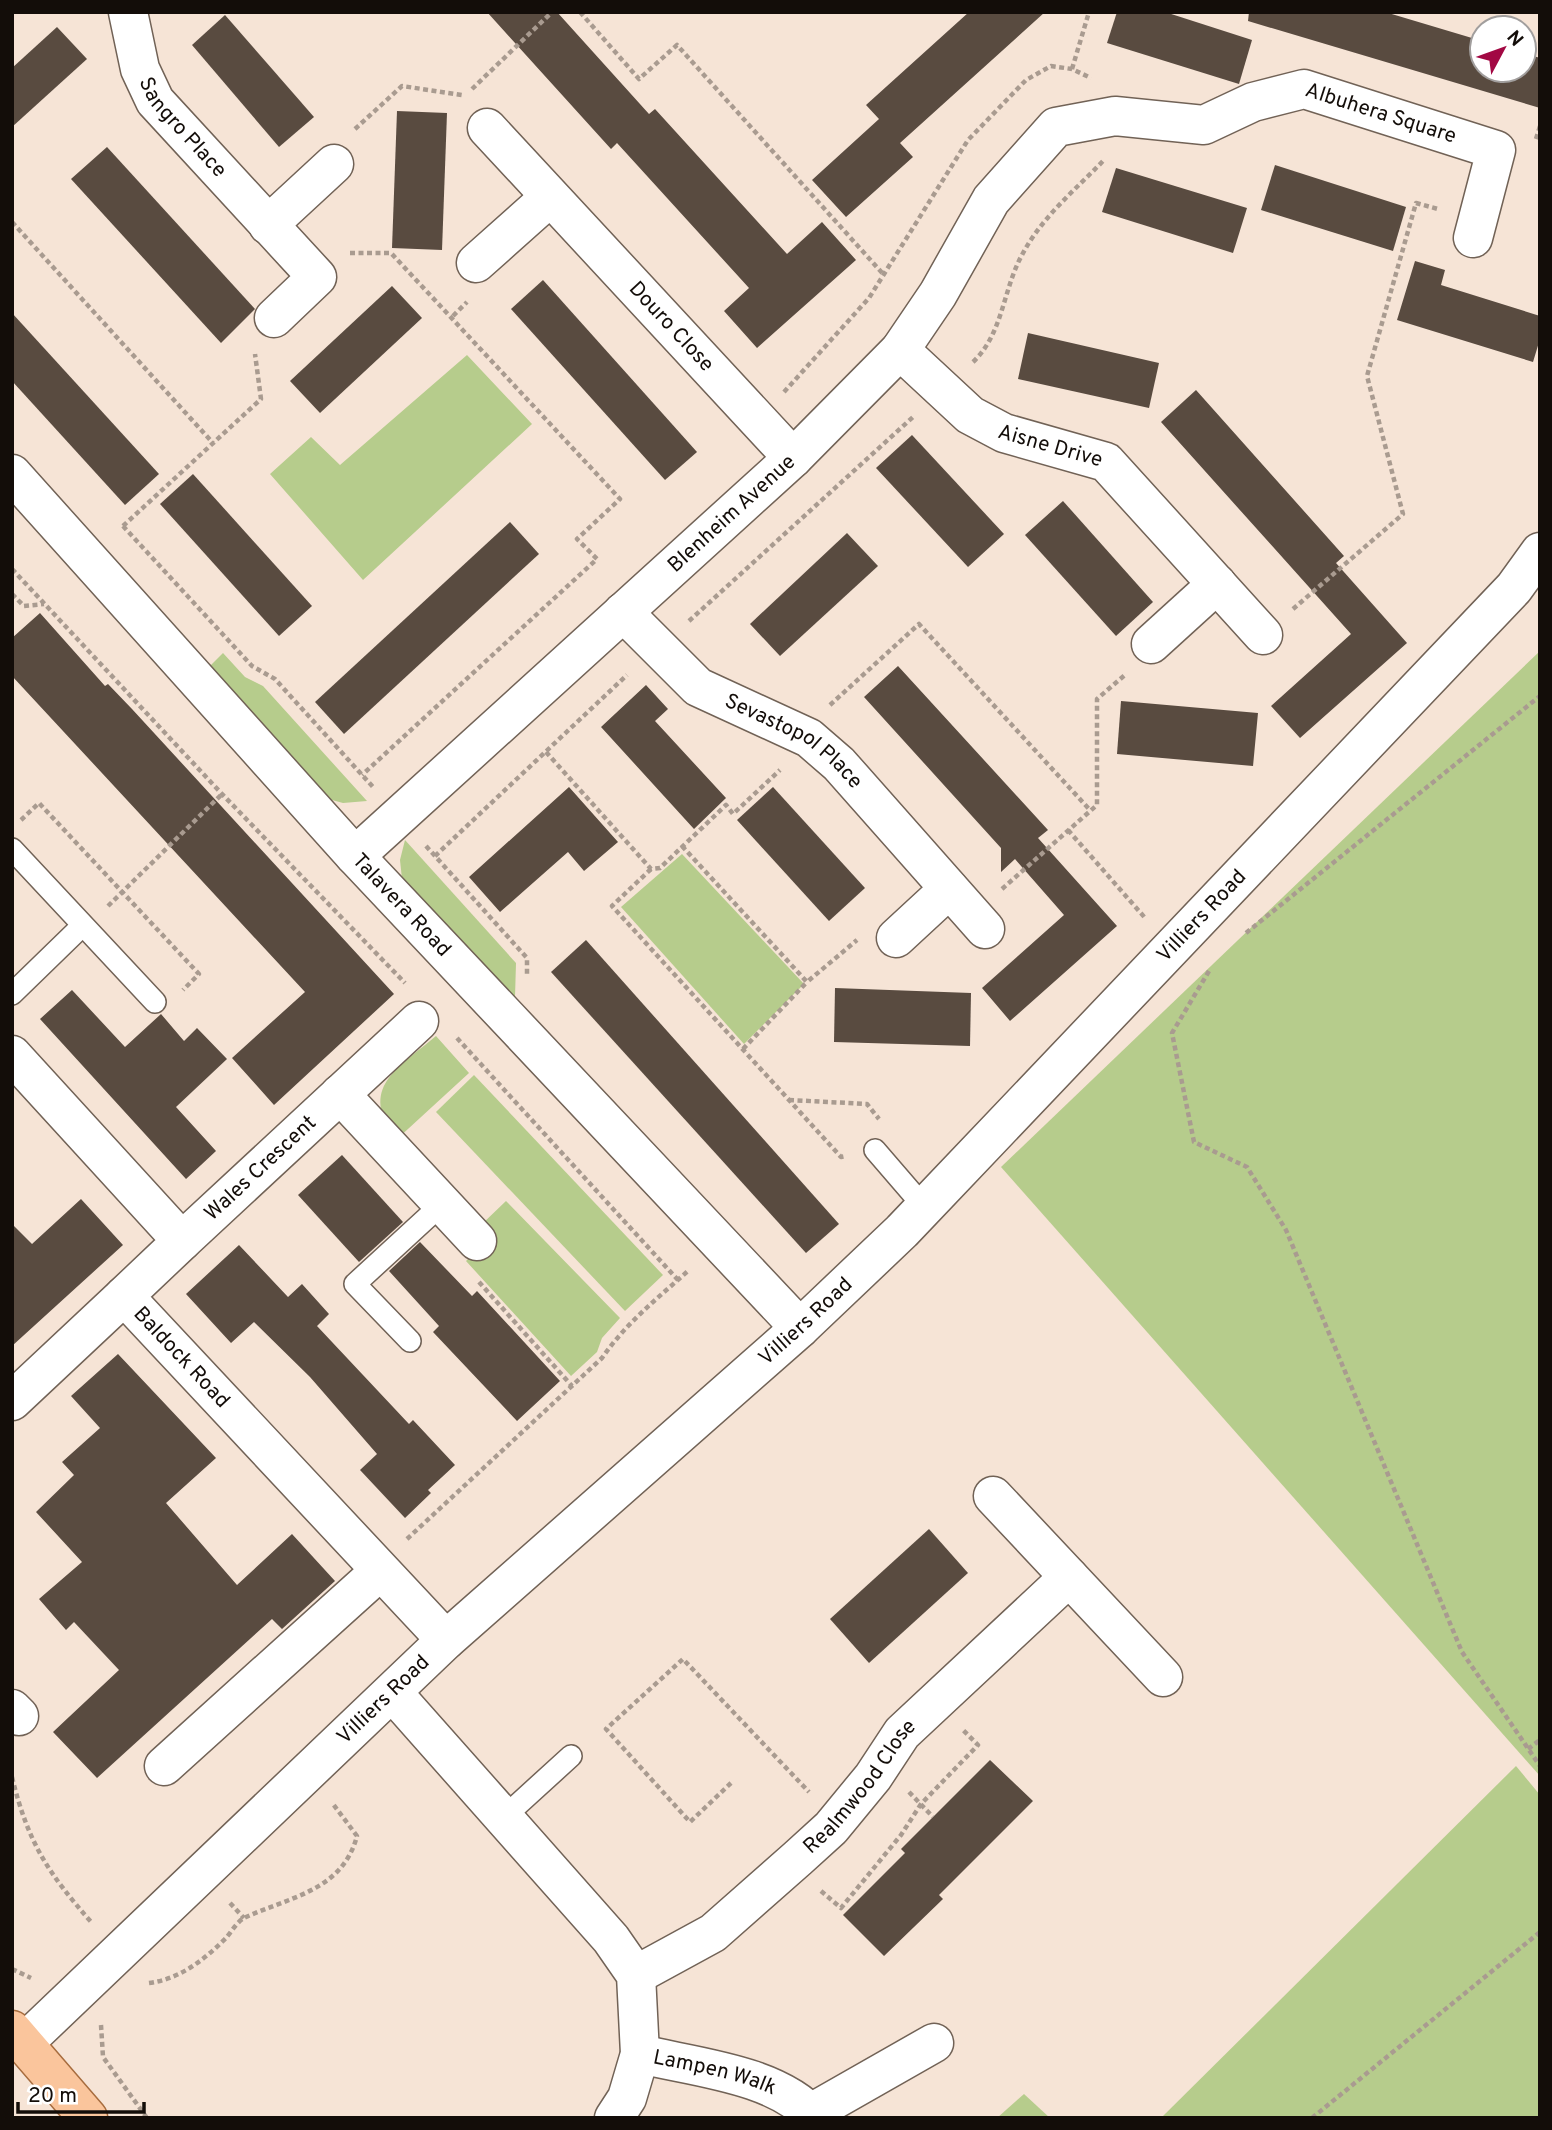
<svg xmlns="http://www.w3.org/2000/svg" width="1552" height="2130" font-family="Overpass,sans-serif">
<rect width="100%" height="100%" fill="#f6e4d6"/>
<!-- green -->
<g fill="#b6cc8c">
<path d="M467,355L532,424L363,580L270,474L311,437L340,465Z"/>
<path d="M1540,651V1776L1001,1167Z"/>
<path d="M223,653L245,677L263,686L367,801L343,803L321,797L207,669Z"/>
<path d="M405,840L516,963L515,997L402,879L400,860Z"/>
<path d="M682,854L804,984L744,1044L621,907Z"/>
<path d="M436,1036L469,1073L396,1140C358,1087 397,1069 436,1036Z"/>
<path d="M474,1075L663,1275L625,1311L436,1112Z"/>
<path d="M506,1201L620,1318L602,1338L597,1352L571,1376L466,1261L488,1239L481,1225Z"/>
<path d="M1516,1766L1540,1795V2118H1161Z"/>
<path d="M1024,2094L1050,2118H997Z"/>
</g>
<!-- building -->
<g fill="#594b40">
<path d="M487,12H557L649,114L655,109L787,254L822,222L856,260L757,348L724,311L749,288L617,143L611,149Z"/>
<path d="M969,12H1045L900,143L913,157L846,217L812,180L879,119L866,105Z"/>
<path d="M1117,12H1165L1252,40L1239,84L1107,43Z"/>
<path d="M1249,12H1385L1482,41V70H1524V53L1540,58V108L1248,21Z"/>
<path d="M225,15L314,117L279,147L192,45Z"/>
<path d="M57,27L87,59L12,127V68Z"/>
<path d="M397,111L447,113L442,250L392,248Z"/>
<path d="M107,147L255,309L221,343L71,179Z"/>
<path d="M1275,165L1406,207L1393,251L1261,210Z"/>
<path d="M1116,168L1247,208L1233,253L1102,212Z"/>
<path d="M1415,261L1445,270L1441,285L1540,316V339L1533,362L1397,320Z"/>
<path d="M543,280L697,452L665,480L511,309Z"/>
<path d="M392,286L422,318L320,413L290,381Z"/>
<path d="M12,313L159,474L125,505L12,381Z"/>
<path d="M1028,333L1159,363L1149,408L1018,379Z"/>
<path d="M1196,390L1344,556L1336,563L1407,643L1300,738L1271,706L1351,634L1161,422Z"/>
<path d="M912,435L1004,534L968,567L876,468Z"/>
<path d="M193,474L312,606L279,636L160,504Z"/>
<path d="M1063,501L1153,602L1116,636L1025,535Z"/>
<path d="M510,522L539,554L344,734L315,702Z"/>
<path d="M847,533L878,566L780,656L750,624Z"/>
<path d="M40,613L105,686L108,684L132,709L394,994L274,1105L232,1058L305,992L12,676V638Z"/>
<path d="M898,666L1048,830L1038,838L1117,926L1010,1021L982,988L1064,915L1015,859L1001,872V848L864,697Z"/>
<path d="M646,685L668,709L655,721L726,798L694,829L601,727Z"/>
<path d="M1121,701L1258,713L1253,766L1117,754Z"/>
<path d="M569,787L618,842L584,871L568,852L500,912L469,877Z"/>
<path d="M773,787L865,888L829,921L737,820Z"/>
<path d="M586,940L839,1224L806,1253L551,972Z"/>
<path d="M835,988L971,993L970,1046L834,1042Z"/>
<path d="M72,990L125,1047L161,1014L184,1041L197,1028L227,1059L176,1107L216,1151L186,1179L40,1019Z"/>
<path d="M342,1155L403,1222L359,1262L298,1195Z"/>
<path d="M81,1199L123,1245L12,1346V1224L32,1244Z"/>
<path d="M420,1242L472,1296L477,1291L560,1381L517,1421L433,1332L439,1326L389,1271Z"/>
<path d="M239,1245L288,1297L302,1284L329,1314L317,1326L409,1424L413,1420L455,1465L428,1490L431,1493L405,1518L360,1470L377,1454L310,1377L254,1322L231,1343L186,1294Z"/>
<path d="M118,1354L216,1458L166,1503L237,1585L292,1534L335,1581L282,1629L272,1619L97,1778L53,1732L119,1670L74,1622L66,1630L39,1599L82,1562L36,1512L74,1475L62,1462L100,1428L71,1396Z"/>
<path d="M929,1529L968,1573L869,1663L830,1619Z"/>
<path d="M990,1760L1033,1801L939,1895L943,1899L884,1956L843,1915L905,1853L901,1849Z"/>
</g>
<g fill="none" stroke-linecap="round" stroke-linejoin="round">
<!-- lane casing -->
<g stroke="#716256" stroke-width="24">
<g id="lane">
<path d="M12,849L155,1002"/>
<path d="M12,994L82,926"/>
<path d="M875,1150L925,1208"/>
<path d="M410,1341L355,1284L442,1204"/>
<path d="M503,1818L571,1756"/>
</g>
</g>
<!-- street casing -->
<g stroke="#716256" stroke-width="41">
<g id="street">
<path id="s1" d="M128,12L140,69L155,101L317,277L274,318"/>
<path id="s2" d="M487,128L793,458"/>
<path d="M268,225L334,164"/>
<path d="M476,263L550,197"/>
<path id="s3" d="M900,350L970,415L1004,433L1106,462L1263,635"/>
<path id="s4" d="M12,474L355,856L800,1328"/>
<path id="s5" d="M623,612L698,687L809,738L839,764L985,929"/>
<path d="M1151,644L1217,584"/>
<path id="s6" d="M355,856L793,458L900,350L938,294L991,200L1056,127L1115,116L1204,125L1253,102L1304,89L1496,150L1473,238"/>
<path d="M896,938L949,889"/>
<path id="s7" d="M12,1055L182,1241L124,1296L446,1640"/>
<path d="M340,1094L477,1241"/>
<path id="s8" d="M182,1241L419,1021"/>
<path d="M12,1401L124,1296"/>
<path d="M993,1496L1163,1677"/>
<path d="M393,1693L611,1939L636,1975L640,2054L627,2098L614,2118"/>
<path d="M12,1709L19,1716"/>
<path d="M164,1766L380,1571"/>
<path id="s9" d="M636,1975L713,1933L798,1858L831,1828L873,1777L902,1733L1069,1577"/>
<path id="s10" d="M24,2043L446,1640L800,1328L902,1231L1514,588L1540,552"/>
<path id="s11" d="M640,2054C694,2067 777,2074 815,2118"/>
<path d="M811,2113L934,2043"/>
</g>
</g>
<!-- primary casing -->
<g stroke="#a76c3e" stroke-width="41">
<path id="primary" d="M12,2030L88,2118"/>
</g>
<!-- path -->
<g stroke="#a99b90" stroke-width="4.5" stroke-dasharray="5 3.5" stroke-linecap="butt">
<path d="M580,12L639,79L677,45L884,275"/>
<path d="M1072,69L1089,12"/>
<path d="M472,89L552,12"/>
<path d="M355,129L402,86L462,95"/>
<path d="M1536,139L1540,126"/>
<path d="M12,222L213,443"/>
<path d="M350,253H391L620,499L577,539L597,559L362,775"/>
<path d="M453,316L467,302"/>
<path d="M973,362C1003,334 1003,289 1022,255C1041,218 1075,190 1103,161"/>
<path d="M784,392L869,298L968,140L1026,80L1051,66L1072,69L1091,78"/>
<path d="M123,526L252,666L275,679L373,787"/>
<path d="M123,526L261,399L255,354"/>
<path d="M12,569L222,794L405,983"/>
<path d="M12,594L24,606L44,604"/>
<path d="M1293,609L1403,514L1367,376L1416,203L1438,209"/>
<path d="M689,621L913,417"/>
<path d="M830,705L919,624L1090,810"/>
<path d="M546,752L651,869L660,868L726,805L733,814L780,770"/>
<path d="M21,820L39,803L199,974L183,990"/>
<path d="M1068,830L1146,919"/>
<path d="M426,846L527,958V977"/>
<path d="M682,846L807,982L857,940"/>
<path d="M435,856L627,675"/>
<path d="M651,869L612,906L841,1157L846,1156"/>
<path d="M1002,889L1097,805V699L1126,674"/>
<path d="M108,906L222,794"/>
<path d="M1246,933L1540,696"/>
<path d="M1209,971L1172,1033L1194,1142L1247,1167L1286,1230L1462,1652L1540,1766"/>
<path d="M457,1038L678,1280"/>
<path d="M743,1049L807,982"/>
<path d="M789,1100L867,1104L879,1119"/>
<path d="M479,1282L572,1386"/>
<path d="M407,1539L602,1358C626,1323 658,1298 689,1270"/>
<path d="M1528,1749L1540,1740"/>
<path d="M12,1777C28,1843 48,1873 92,1923"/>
<path d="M731,1783L690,1822L606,1729L683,1659L809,1792"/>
<path d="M909,1792L933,1817"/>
<path d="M821,1891L841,1908L901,1835L921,1804L978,1745L963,1730"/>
<path d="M230,1903L244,1918"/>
<path d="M12,1969L31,1978"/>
<path d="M149,1983C180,1979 204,1960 226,1938C231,1932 238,1921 244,1918C288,1897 342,1892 357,1836L333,1804"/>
<path d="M101,2025L103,2057L147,2118"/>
<path d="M1312,2118L1540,1932"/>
</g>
<!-- lane -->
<use href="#lane" stroke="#fff" stroke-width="21"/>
<!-- street -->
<use href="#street" stroke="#fff" stroke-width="38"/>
<!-- primary -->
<use href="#primary" stroke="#fac59c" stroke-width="38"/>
</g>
<g text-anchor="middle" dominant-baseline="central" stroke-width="7" stroke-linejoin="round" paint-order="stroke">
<!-- street labels -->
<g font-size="21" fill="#130d09" stroke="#fff">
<text stroke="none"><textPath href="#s6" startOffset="1354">Albuhera Square</textPath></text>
<text stroke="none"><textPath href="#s1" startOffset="131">Sangro Place</textPath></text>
<text stroke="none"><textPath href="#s2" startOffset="271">Douro Close</textPath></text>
<text stroke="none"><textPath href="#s3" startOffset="182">Aisne Drive</textPath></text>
<text stroke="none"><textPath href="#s6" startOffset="509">Blenheim Avenue</textPath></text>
<text stroke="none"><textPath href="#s5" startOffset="217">Sevastopol Place</textPath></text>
<text stroke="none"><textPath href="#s4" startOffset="581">Talavera Road</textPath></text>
<text stroke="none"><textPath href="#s10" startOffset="1631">Villiers Road</textPath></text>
<text stroke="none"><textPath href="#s8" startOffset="107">Wales Crescent</textPath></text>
<text stroke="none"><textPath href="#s10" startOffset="1064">Villiers Road</textPath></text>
<text stroke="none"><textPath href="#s7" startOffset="416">Baldock Road</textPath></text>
<text stroke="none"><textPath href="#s10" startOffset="497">Villiers Road</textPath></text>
<text stroke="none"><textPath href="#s9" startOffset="296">Realmwood Close</textPath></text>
<text stroke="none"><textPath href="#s11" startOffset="77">Lampen Walk</textPath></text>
</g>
</g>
<!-- border -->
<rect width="1552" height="2130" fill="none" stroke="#130d09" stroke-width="28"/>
<!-- north arrow -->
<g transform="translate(1503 49) rotate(49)"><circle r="33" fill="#ffffff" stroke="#a19e9d" stroke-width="2"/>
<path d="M0-5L12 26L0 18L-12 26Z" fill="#a20843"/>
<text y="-10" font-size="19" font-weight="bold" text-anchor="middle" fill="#130d09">N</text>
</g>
<!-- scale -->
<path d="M18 2102v10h126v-10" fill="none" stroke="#130d09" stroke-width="3.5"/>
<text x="28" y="2102" font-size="21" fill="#130d09" stroke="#ffffff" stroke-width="5" paint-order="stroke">20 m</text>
</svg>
